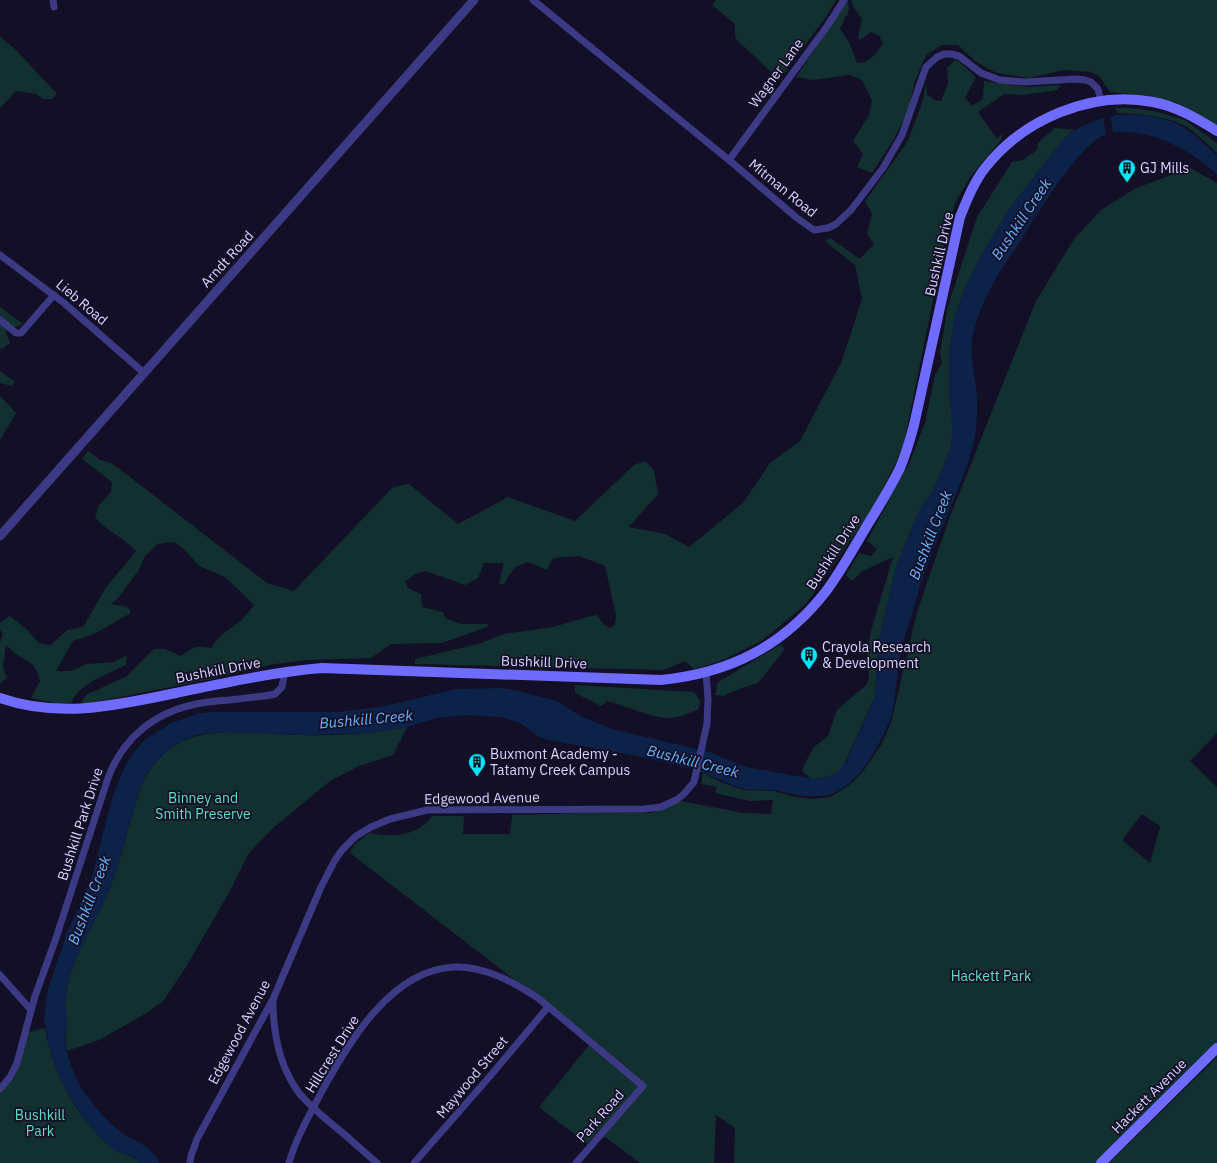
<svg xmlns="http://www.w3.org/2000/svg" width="1217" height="1163" font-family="'IBM Plex Sans',sans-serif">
<rect width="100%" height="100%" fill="#130f26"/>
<!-- green -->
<g fill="#12302f" fill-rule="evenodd">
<path d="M716,0H836L828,14L782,76L777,72L772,73L735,38V24L712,5Z"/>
<path d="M848,0L849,10L840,29L849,42L857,63C870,63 877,53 883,43L879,36L871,32L860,40L858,37L862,19L854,8L851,0H1217V125L1177,103L1146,96L1110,92L1099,76L1090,72L1064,70L1030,78L996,73L975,61L958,45H942L926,55L915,81L908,111L894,139L872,173L857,167L863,154L853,141L869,115L872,100L862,80L849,75L813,80L796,77Z"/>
<path d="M0,37L15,49L57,94L52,99H43L36,94L16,91L0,108Z"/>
<path d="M956,59L976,77L965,98L972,106L983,99L984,81L1027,87L1061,85L1057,90L1023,95L1004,94L978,112L997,139L1003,133L1001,140L971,176L955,203L945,241L903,448L873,508L806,604L763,640L721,661L694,669L685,661L664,670L415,664V659L478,644L504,634L553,627L591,616L597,615L603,624L610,628L615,625L616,616L605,566L579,556L553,558L547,570L528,562L515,567L503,585L499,583L504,563H484L478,578L465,585L426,571L415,574L405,581L408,588L421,594L422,607L443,612L445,618L461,624H488L487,627L442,643L391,644L371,658L308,660L275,664L206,680L85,704L82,702L86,695L127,676L154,649H165L181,656C193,647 195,645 211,648L220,636L243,619L254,605L225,577L199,566L183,548L174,542L158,544L145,556L139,570L118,598L111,604L128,607L131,613L94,634L73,641L56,671H71L87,664L114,662L127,655L126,665C106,675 81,682 71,703L63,705L31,698L40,681C36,666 34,664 21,657C15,654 10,649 6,645L3,668L7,678L0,683V642L3,634L0,630V623L10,616L25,628L39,643L51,645L67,630L83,627L105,589L136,551C124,538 107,531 95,518L99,505L111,492L112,482L82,459L88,451L100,460L111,463L130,477L267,583L294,591L393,487L409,484L458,524L508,497L575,521L634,465L645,461L654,470L658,494L629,527L665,534L689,547L743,503L770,463L800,441L841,363L862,299L855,265L825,241L830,238L860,259L874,244L867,234L872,214L865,201L908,141L923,100L926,83L927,95L935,100L941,101L948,83L947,68Z"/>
<path d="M1115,108H1129L1154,111L1185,120L1217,143V153C1208,145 1199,135 1188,128C1172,116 1138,114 1118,113Z"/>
<path d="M1055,128L1075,130L1070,133L1055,150L1010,208L979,259L965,288L955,317L950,346V397L952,422V437L950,450L934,489L920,509L900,557L894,575L878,645L875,696L842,769C833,779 823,778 810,778L802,771L805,763L814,747L828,736L837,710L867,684L869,676L867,657L870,634L893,557L863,571L852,581L846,575L859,553L871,556L877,549L867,541L910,461L925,423L935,375L942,363L940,352L948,306L977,217L1012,162L1023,160L1037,150L1038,143Z"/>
<path d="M1190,168L1217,183V733L1190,761L1217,787V1048L1101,1163H734L735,1128L716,1115L714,1163H640L598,1132L587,1144L539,1107L593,1040L350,853L354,845L369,833C386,836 406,837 421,827C425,825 429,820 432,816H464L463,834H510L512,815L580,813H651L681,801L743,813L771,814L773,800L750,801L715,793L717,787L701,784L703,773L721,782L743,790L774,791L795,797L813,799L830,797L837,793L852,783L864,770L881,745L891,723L917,612L949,519L1036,301L1074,239L1101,210L1136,188ZM1142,814L1160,826L1150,863L1123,841V839Z"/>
<path d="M0,307L23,324L5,331L10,343L1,349L0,347Z"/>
<path d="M0,371L15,382L12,386L0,383Z"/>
<path d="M0,396L16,413L0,440Z"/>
<path d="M780,645L785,649L758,683L742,688L723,696L715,695L718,682Z"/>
<path d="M575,685L694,692L700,701L699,709C690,713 678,718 668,718C648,717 627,706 607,701L601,706L575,693Z"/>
<path d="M407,727L393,755L359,766L330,781L272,829L249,853L230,891L186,967L164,1000L145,1014L99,1040L67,1051C65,1041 66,1036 66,1027C66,1014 64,1001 67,988C74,950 98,920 111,885C123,851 131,816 142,783C178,714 242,735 304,735C339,736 373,733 407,727Z"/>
<path d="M45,1028C53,1073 76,1118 111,1147C120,1155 132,1154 140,1163H0V1094L14,1078L19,1065L28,1032Z"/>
<path d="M1217,1057V1163H1109Z"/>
</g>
<!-- water -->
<path fill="#0c2248" d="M1116,115C1138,114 1164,116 1183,127C1196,135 1206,146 1217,155V174C1208,167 1199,159 1189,153C1170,140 1129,126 1106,134C1079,144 1036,216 1020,242C1010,256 1000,270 992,286C983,301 977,318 973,335C968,356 976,376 977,398C978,415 976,433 972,450C961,487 943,522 930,558C923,576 917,595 912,614C908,627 903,640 901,653C895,677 898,704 887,727C878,748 859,780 838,791C825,798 807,797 793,794C785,793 778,790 770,790C760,789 751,791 741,788C720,781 703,771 682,766C637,755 590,748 544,739L539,737L522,724L501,717L465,715L436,718L407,727L370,733L304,735L222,732L208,733L194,736L185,740L163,754L147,773L142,783C130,817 123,853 110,887C97,921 75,951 67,987C64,1001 67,1015 66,1029C66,1033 65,1037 65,1041C66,1056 76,1079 84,1092C91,1103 112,1126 123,1134C141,1145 148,1143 160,1163H140L136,1158L117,1152L106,1143L87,1123L66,1091L56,1069L49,1045L44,1018L48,989L67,932L91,880L113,795L126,764L137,748L146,739L171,723L197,714L210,712H340L385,706L456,689L502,688L519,691L557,701L582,717L612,729L709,752L746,767L808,778H825L837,773L846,762L875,696L878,645L894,575L900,557L920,509L934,489L950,450L952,437V422L949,386L950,346L955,317L965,288L979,259L1010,208L1062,141C1077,126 1095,119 1116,115Z"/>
<!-- pier -->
<path fill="#130f26" d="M1110,114L1113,134L1106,135L1103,116Z"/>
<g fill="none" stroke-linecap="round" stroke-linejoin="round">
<!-- minor -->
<g stroke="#3d3a85" stroke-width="7">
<path d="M53,0L54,7"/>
<path d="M533,0L729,160L797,218L814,230L828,228L836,224L851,210L883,168L902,135L926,67L937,57L944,54H951L959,56L981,73L1000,80L1025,82L1076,79L1085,80L1091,82L1098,89L1101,101"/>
<path d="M729,160L828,25L844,0"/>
<path d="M0,255L64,303L144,373"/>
<path d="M0,320L16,333H21L54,295"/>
<path d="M0,975L31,1010"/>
<path d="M273,1000C273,1032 279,1066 299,1093C309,1105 321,1115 333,1125C348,1137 362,1150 377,1163"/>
<path d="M0,1089L10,1077L17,1063L35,996L55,941L108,778C122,740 152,714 192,705C207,701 223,701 238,699C250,697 263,697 275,694L282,687L285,671"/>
<path d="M190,1163L191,1156L197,1139L273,999L321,887L335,860L342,850L356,836L371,827L390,819L427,810L644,809L661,807L676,800L683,795L694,782L707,724L708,699L706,673"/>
<path d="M289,1163C296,1138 310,1114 322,1091C349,1042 391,970 454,967C485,966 513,982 538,998L643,1086L576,1163"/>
<path d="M414,1163L491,1075L548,1007"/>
</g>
<!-- tertiary -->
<path stroke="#3d3a85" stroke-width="9" d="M0,536L474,0"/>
<!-- secondary -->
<g stroke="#6f6bff" stroke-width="10">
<path d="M0,698C59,719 118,705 176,693C225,683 273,672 322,668L661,680C730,673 784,646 827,590C841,571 853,549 865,529C877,509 890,489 900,468C906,454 910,440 914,425L960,217C967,200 974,182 985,168C1023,119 1092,90 1153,102C1176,106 1198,119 1217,131"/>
<path d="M1101,1163L1217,1048"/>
</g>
</g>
<!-- icons -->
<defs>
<g id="building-pin" transform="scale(0.9)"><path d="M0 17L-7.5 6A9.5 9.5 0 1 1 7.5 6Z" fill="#00e5ff" stroke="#130f26"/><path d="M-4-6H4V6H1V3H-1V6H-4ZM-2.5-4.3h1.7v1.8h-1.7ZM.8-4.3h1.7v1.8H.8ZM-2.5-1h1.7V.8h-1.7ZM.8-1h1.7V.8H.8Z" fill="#111"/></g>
</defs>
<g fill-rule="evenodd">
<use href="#building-pin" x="1127" y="168"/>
<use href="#building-pin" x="809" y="655"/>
<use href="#building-pin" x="477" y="762"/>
</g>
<g text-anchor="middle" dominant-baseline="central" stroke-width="3.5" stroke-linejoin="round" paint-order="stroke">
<!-- street labels -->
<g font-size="14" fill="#d9d4ff" stroke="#130f26">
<text transform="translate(776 73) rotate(-54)">Wagner Lane</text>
<text transform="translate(783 188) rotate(39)">Mitman Road</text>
<text transform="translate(939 254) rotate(-77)">Bushkill Drive</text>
<text transform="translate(227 259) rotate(-48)">Arndt Road</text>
<text transform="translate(82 302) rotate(40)">Lieb Road</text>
<text transform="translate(833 552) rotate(-57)">Bushkill Drive</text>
<text transform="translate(544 662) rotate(2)">Bushkill Drive</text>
<text transform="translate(218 670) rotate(-11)">Bushkill Drive</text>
<text transform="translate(482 798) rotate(-1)">Edgewood Avenue</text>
<text transform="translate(80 824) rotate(-72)">Bushkill Park Drive</text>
<text transform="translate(239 1032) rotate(-62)">Edgewood Avenue</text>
<text transform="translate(332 1054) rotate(-58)">Hillcrest Drive</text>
<text transform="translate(472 1077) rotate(-50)">Maywood Street</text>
<text transform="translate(1149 1096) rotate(-45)">Hackett Avenue</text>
<text transform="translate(600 1116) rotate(-49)">Park Road</text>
</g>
<!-- poi labels -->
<g font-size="14" fill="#d9d4ff" stroke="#130f26" text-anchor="start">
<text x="1140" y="168">GJ Mills</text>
<text x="822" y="647">Crayola Research<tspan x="822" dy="16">&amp; Development</tspan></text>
<text x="490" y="754">Buxmont Academy -<tspan x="490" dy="16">Tatamy Creek Campus</tspan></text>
</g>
<!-- park labels -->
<g font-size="14" fill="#5fe0c0" stroke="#130f26">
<text x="203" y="798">Binney and<tspan x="203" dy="16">Smith Preserve</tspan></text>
<text x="991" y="976">Hackett Park</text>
<text x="40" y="1115">Bushkill<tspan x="40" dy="16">Park</tspan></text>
</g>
<!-- water labels -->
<g font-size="15" font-style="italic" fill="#62b6ff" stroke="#130f26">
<text transform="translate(1021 219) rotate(-56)">Bushkill Creek</text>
<text transform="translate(930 535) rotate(-69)">Bushkill Creek</text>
<text transform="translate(366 719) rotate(-5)">Bushkill Creek</text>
<text transform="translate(693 761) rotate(14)">Bushkill Creek</text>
<text transform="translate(89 900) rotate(-69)">Bushkill Creek</text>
</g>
</g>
</svg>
